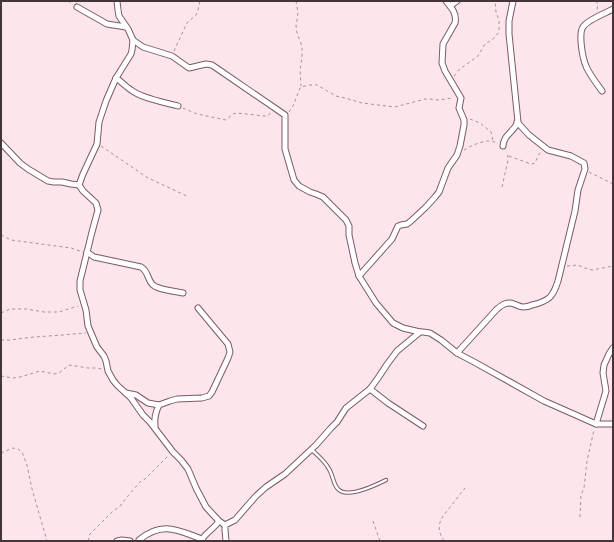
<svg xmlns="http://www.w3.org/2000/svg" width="614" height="542" font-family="Commissioner,sans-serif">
<rect width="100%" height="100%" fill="#fde5ec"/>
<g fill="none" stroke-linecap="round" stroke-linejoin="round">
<!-- lane casing -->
<g stroke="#7b5a65" stroke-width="4.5">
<path id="lane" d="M312,450C318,456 325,461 329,469C333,475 333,484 338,489C347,499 376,485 386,480"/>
</g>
<!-- street casing -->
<g stroke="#7b5a65" stroke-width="7">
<g id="street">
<path d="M117,1L118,10L119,16L128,29L133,40L132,50L131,54L116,78L106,101L99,122L97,144L83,174L79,185L83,191L96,203L98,210L92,232L80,281V290L86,310L88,326L97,347L104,356L106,361L108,371L113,380L117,385L131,398L143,415L150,422L173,452L181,460L188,469L196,488L206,507L219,521L225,525"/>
<path d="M450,6L457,1"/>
<path d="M77,7L107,24L126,27"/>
<path d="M133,40L143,47L172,56L189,68L206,64L212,65L285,115V149L294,180L299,186L310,192L316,194L323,197L346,220L349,226V235L355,263L359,276L376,303L393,323L403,328L420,332"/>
<path d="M116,78C122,82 125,86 131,90C143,99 164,102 178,106"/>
<path d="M602,91C588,72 583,66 581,42C581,37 580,31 583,27C587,20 606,13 613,9"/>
<path d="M1,143L20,163L28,169L48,181L54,182H62L71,184L79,185"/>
<path d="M503,146C504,134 513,133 518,122L509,34V21L513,1"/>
<path d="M87,252L94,257L99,258L141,267C148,271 147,278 152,284C157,290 175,291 183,293"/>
<path d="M359,276L392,239L398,226L401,225L407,224L411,221L426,207L435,197L439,192L448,168L457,155L460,146L464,125V120L459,108L461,98L445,71L442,63L443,44L455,23C457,14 452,8 446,1"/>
<path d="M457,353L497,309C502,305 507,301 514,304C517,305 520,307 523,307C526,307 530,306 532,305C549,301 553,297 558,281L575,211L578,190L585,169L584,163L571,156L548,150L529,135L517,122"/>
<path d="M370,389L388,403L423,426"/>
<path d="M126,393L136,395L148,403L159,405L170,401L177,399L202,398L209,396L212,392L228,358L230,352L228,344L198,308"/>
<path d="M596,424L606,391L603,373L604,365L609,354L613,348"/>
<path d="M155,427C154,419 155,413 159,405"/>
<path d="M139,540C162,521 177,530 202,539"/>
<path d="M117,541L122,540L130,541"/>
<path d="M201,541C205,533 214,529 219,521"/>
<path d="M226,541L225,530V525L235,520L256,496L266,487L285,474L316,445L331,428L337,422L346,408L370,389L378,378L388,363L397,351L420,332H423L430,333L441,340L457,353L476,363L544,401L596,424H613"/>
</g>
</g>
<!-- path -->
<g stroke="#a59298" stroke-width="1" stroke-dasharray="3 3" stroke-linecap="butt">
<path d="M68,1L73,5"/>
<path d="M296,1L298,13L296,26L297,33L302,46V57L300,70L301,86"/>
<path d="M596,1L598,4L597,10"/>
<path d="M174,51L187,23L196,15L198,10L200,1"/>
<path d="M454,76L460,69L478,56L485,44L493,39L499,32V20L496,12L495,1"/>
<path d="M183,108L197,114L226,120L233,114L237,113L264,116H268L271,112"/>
<path d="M289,112L293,106L300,88C302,86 314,84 317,85L336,96L345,98L362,103L395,107L425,99H430L438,100L453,98"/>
<path d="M470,119L480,123L491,132L493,141"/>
<path d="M101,146L148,178L189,197"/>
<path d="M464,150C470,146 482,141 489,141C493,141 495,142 498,144"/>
<path d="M509,156L528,163L532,164L535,163L539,154L542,152"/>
<path d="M589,172L613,184"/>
<path d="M502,187L508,160V156L506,152"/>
<path d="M1,235L11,240L71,248L83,252"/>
<path d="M567,266L578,265L585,268L592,270L613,266"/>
<path d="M1,313L10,309H26L44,312H59L78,306"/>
<path d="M1,340H10L34,337L63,335L73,334L86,333"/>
<path d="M1,376L13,378L20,377L40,371L54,374L59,373L69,365L88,368H96L102,369"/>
<path d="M1,453L13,448L18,449L22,452L27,465L32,489L47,541"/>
<path d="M580,517L581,495L584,488L587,461L594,430"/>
<path d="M373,521L380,541"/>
<path d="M88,541L90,534L111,513L120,506L127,497L141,481L145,479L168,456"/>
<path d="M444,541C434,526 441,518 451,506C456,500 460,494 465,488"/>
</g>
<!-- lane -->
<use href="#lane" stroke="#fff" stroke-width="2.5"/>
<!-- street -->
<use href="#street" stroke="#fff" stroke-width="5"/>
</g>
<!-- border -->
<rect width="614" height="542" fill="none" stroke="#44353a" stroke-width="4"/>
</svg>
